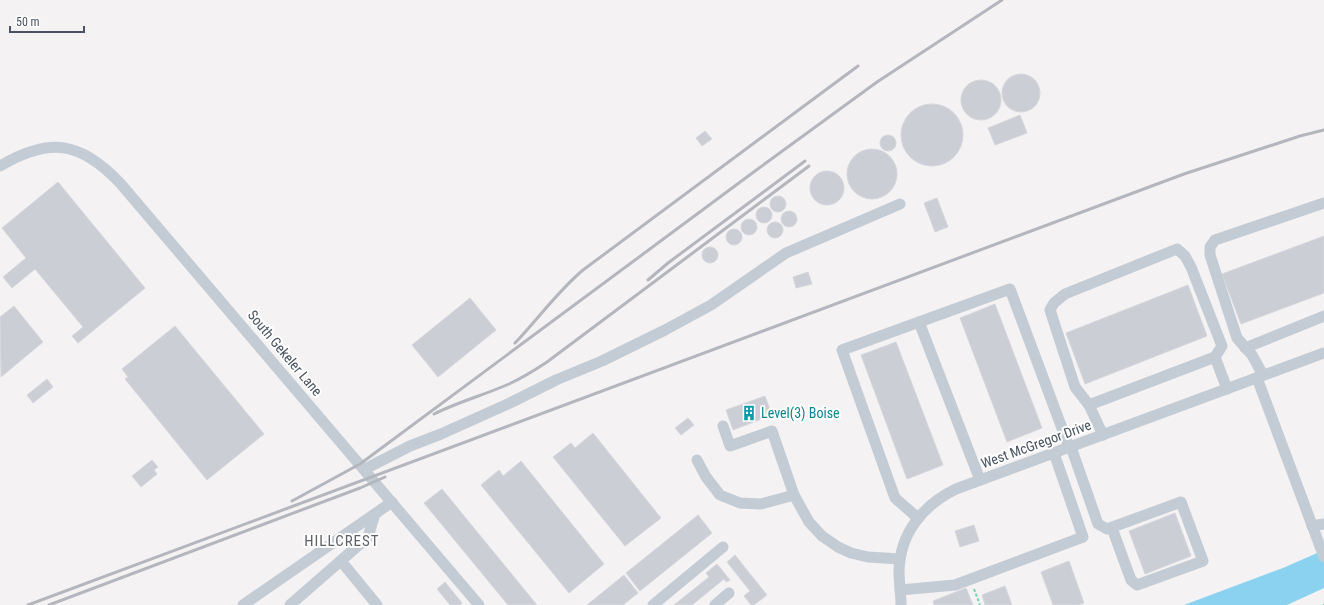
<svg xmlns="http://www.w3.org/2000/svg" width="1324" height="605" font-family="'Roboto Condensed',sans-serif">
<rect width="100%" height="100%" fill="#f4f2f2"/>
<!-- water -->
<path fill="#8bd2f1" d="M1324,550V588L1287,605H1184L1283,568Z"/>
<!-- building -->
<g fill="#ccced5" stroke="#d6d7de">
<circle cx="1021" cy="93" r="19"/>
<circle cx="981" cy="100" r="20"/>
<circle cx="932" cy="135" r="31"/>
<path d="M1020,115L1027,133L995,145L988,128Z"/>
<path d="M705,131L712,139L702,146L696,138Z"/>
<circle cx="888" cy="143" r="8"/>
<circle cx="872" cy="174" r="25"/>
<circle cx="827" cy="188" r="17"/>
<path d="M58,182L145,288L78,343L72,336L83,327L35,269L12,288L3,277L26,258L2,228Z"/>
<circle cx="778" cy="204" r="8"/>
<path d="M937,198L948,227L935,232L924,203Z"/>
<circle cx="764" cy="215" r="8"/>
<circle cx="789" cy="219" r="8"/>
<circle cx="749" cy="227" r="8"/>
<circle cx="775" cy="230" r="8"/>
<circle cx="734" cy="237" r="8"/>
<path d="M1324,236V293L1241,324L1222,274Z"/>
<circle cx="710" cy="255" r="8"/>
<path d="M808,272L812,284L796,288L793,277Z"/>
<path d="M1188,285L1207,336L1085,384L1066,333Z"/>
<path d="M470,298L496,330L438,377L412,345Z"/>
<path d="M995,304L1042,428L1007,442L960,318Z"/>
<path d="M14,306L43,342L1,377L0,317Z"/>
<path d="M175,326L264,434L207,480L125,379L128,377L122,369Z"/>
<path d="M896,342L943,465L907,479L861,355Z"/>
<path d="M47,379L53,387L33,403L27,395Z"/>
<path d="M765,396L772,415L733,430L726,410Z"/>
<path d="M688,418L694,425L681,435L675,428Z"/>
<path d="M593,433L661,518L625,546L553,457L571,443L575,448Z"/>
<path d="M152,460L158,467L154,470L157,474L141,487L132,476Z"/>
<path d="M521,461L604,564L569,593L481,485L499,470L503,476Z"/>
<path d="M442,489L537,605H508L424,503Z"/>
<path d="M1175,513L1191,556L1145,574L1129,531Z"/>
<path d="M698,515L712,533L640,591L626,573Z"/>
<path d="M974,525L979,541L960,547L955,531Z"/>
<path d="M735,555L767,595L754,605H751L744,596L750,591L727,562Z"/>
<path d="M1069,561L1084,603L1078,605H1053L1041,572Z"/>
<path d="M717,564L730,580L726,582L724,579L692,605H674L709,577L706,573Z"/>
<path d="M624,575L638,593L623,605H587Z"/>
<path d="M445,582L462,603L460,605H450L437,589Z"/>
<path d="M1005,586L1012,605H985L982,595Z"/>
<path d="M966,588L973,605H934L933,601Z"/>
</g>
<g fill="none" stroke-linecap="round" stroke-linejoin="round">
<!-- path -->
<g stroke="#76d3af" stroke-width="2" stroke-dasharray="3 2" stroke-linecap="butt">
<path d="M974,589L980,605"/>
<path d="M1323,605H1324"/>
</g>
<!-- minor -->
<g stroke="#c3cbd4" stroke-width="11">
<path d="M0,166C50,137 80,141 120,183L479,605"/>
<path d="M919,322L980,480"/>
<path d="M1245,348L1324,316"/>
<path d="M1263,375L1252,355L1237,338L1210,255V247L1215,240L1324,203"/>
<path d="M1257,378L1324,557"/>
<path d="M1089,405L1215,357"/>
<path d="M723,426L730,446L772,431L794,495L809,522L822,536L838,547L851,553L868,557L900,559"/>
<path d="M1103,435L1089,405L1075,387L1050,310L1054,303L1065,294L1177,249L1185,256L1191,267L1222,346L1215,357L1227,389"/>
<path d="M1071,447L1098,524L1107,529L1181,502L1203,561L1137,585L1131,580L1112,528"/>
<path d="M697,460L706,477L720,495L740,503L761,504L794,495"/>
<path d="M365,469L410,446L441,434L510,403L556,380L602,361L665,330L711,305L786,253L900,204"/>
<path d="M918,518L895,498L842,350L1010,289L1069,447"/>
<path d="M1312,526L1324,524"/>
<path d="M341,561L377,605"/>
<path d="M900,590L955,585L1083,537L1054,453"/>
<path d="M243,605L392,502"/>
<path d="M290,605L368,537L375,514"/>
<path d="M653,605L723,547"/>
<path d="M715,605L729,593"/>
<path d="M901,605C901,594 899,582 899,571C900,533 923,505 956,489L1324,353"/>
</g>
<!-- rail -->
<g stroke="#b4b6bd" stroke-width="3">
<path d="M648,280L668,263L805,161"/>
<path d="M515,343C538,319 557,292 583,270L858,66"/>
<path d="M434,414C458,402 484,395 509,384C522,378 535,370 547,362L809,166"/>
<path d="M292,501L360,464L751,174L877,82L1002,0"/>
<path d="M28,605L1184,174L1300,136L1324,130"/>
<path d="M49,605L360,488L385,477"/>
</g>
</g>
<!-- icons -->
<defs>
<g id="building-bare" transform="scale(1.2)"><path d="M-4-6H4V6H1V3H-1V6H-4ZM-2.5-4.3h1.7v1.8h-1.7ZM.8-4.3h1.7v1.8H.8ZM-2.5-1h1.7V.8h-1.7ZM.8-1h1.7V.8H.8Z" fill="#0f9aa8" stroke="#fff" stroke-width="2.5" paint-order="stroke"/></g>
</defs>
<g fill-rule="evenodd">
<use href="#building-bare" x="749" y="413"/>
</g>
<g text-anchor="middle" dominant-baseline="central" stroke-width="4" stroke-linejoin="round" paint-order="stroke">
<!-- street labels -->
<g font-size="14" fill="#495361" stroke="#fff">
<text transform="translate(285 353) rotate(50)">South Gekeler Lane</text>
<text transform="translate(1036 444) rotate(-20)">West McGregor Drive</text>
</g>
<!-- culture labels -->
<g font-size="14" fill="#0d838f" stroke="#fff" text-anchor="start">
<text x="761" y="413">Level(3) Boise</text>
</g>
<!-- neighbourhood labels -->
<g font-size="15" letter-spacing="1" fill="#5e6168" stroke="#fff">
<text x="342" y="541">HILLCREST</text>
</g>
</g>
<!-- scale -->
<path d="M10 26v6h74v-6" fill="none" stroke="#495361" stroke-width="2"/>
<text x="16" y="26" font-size="12" fill="#495361" stroke="#ffffff" stroke-width="3" paint-order="stroke">50 m</text>
</svg>
